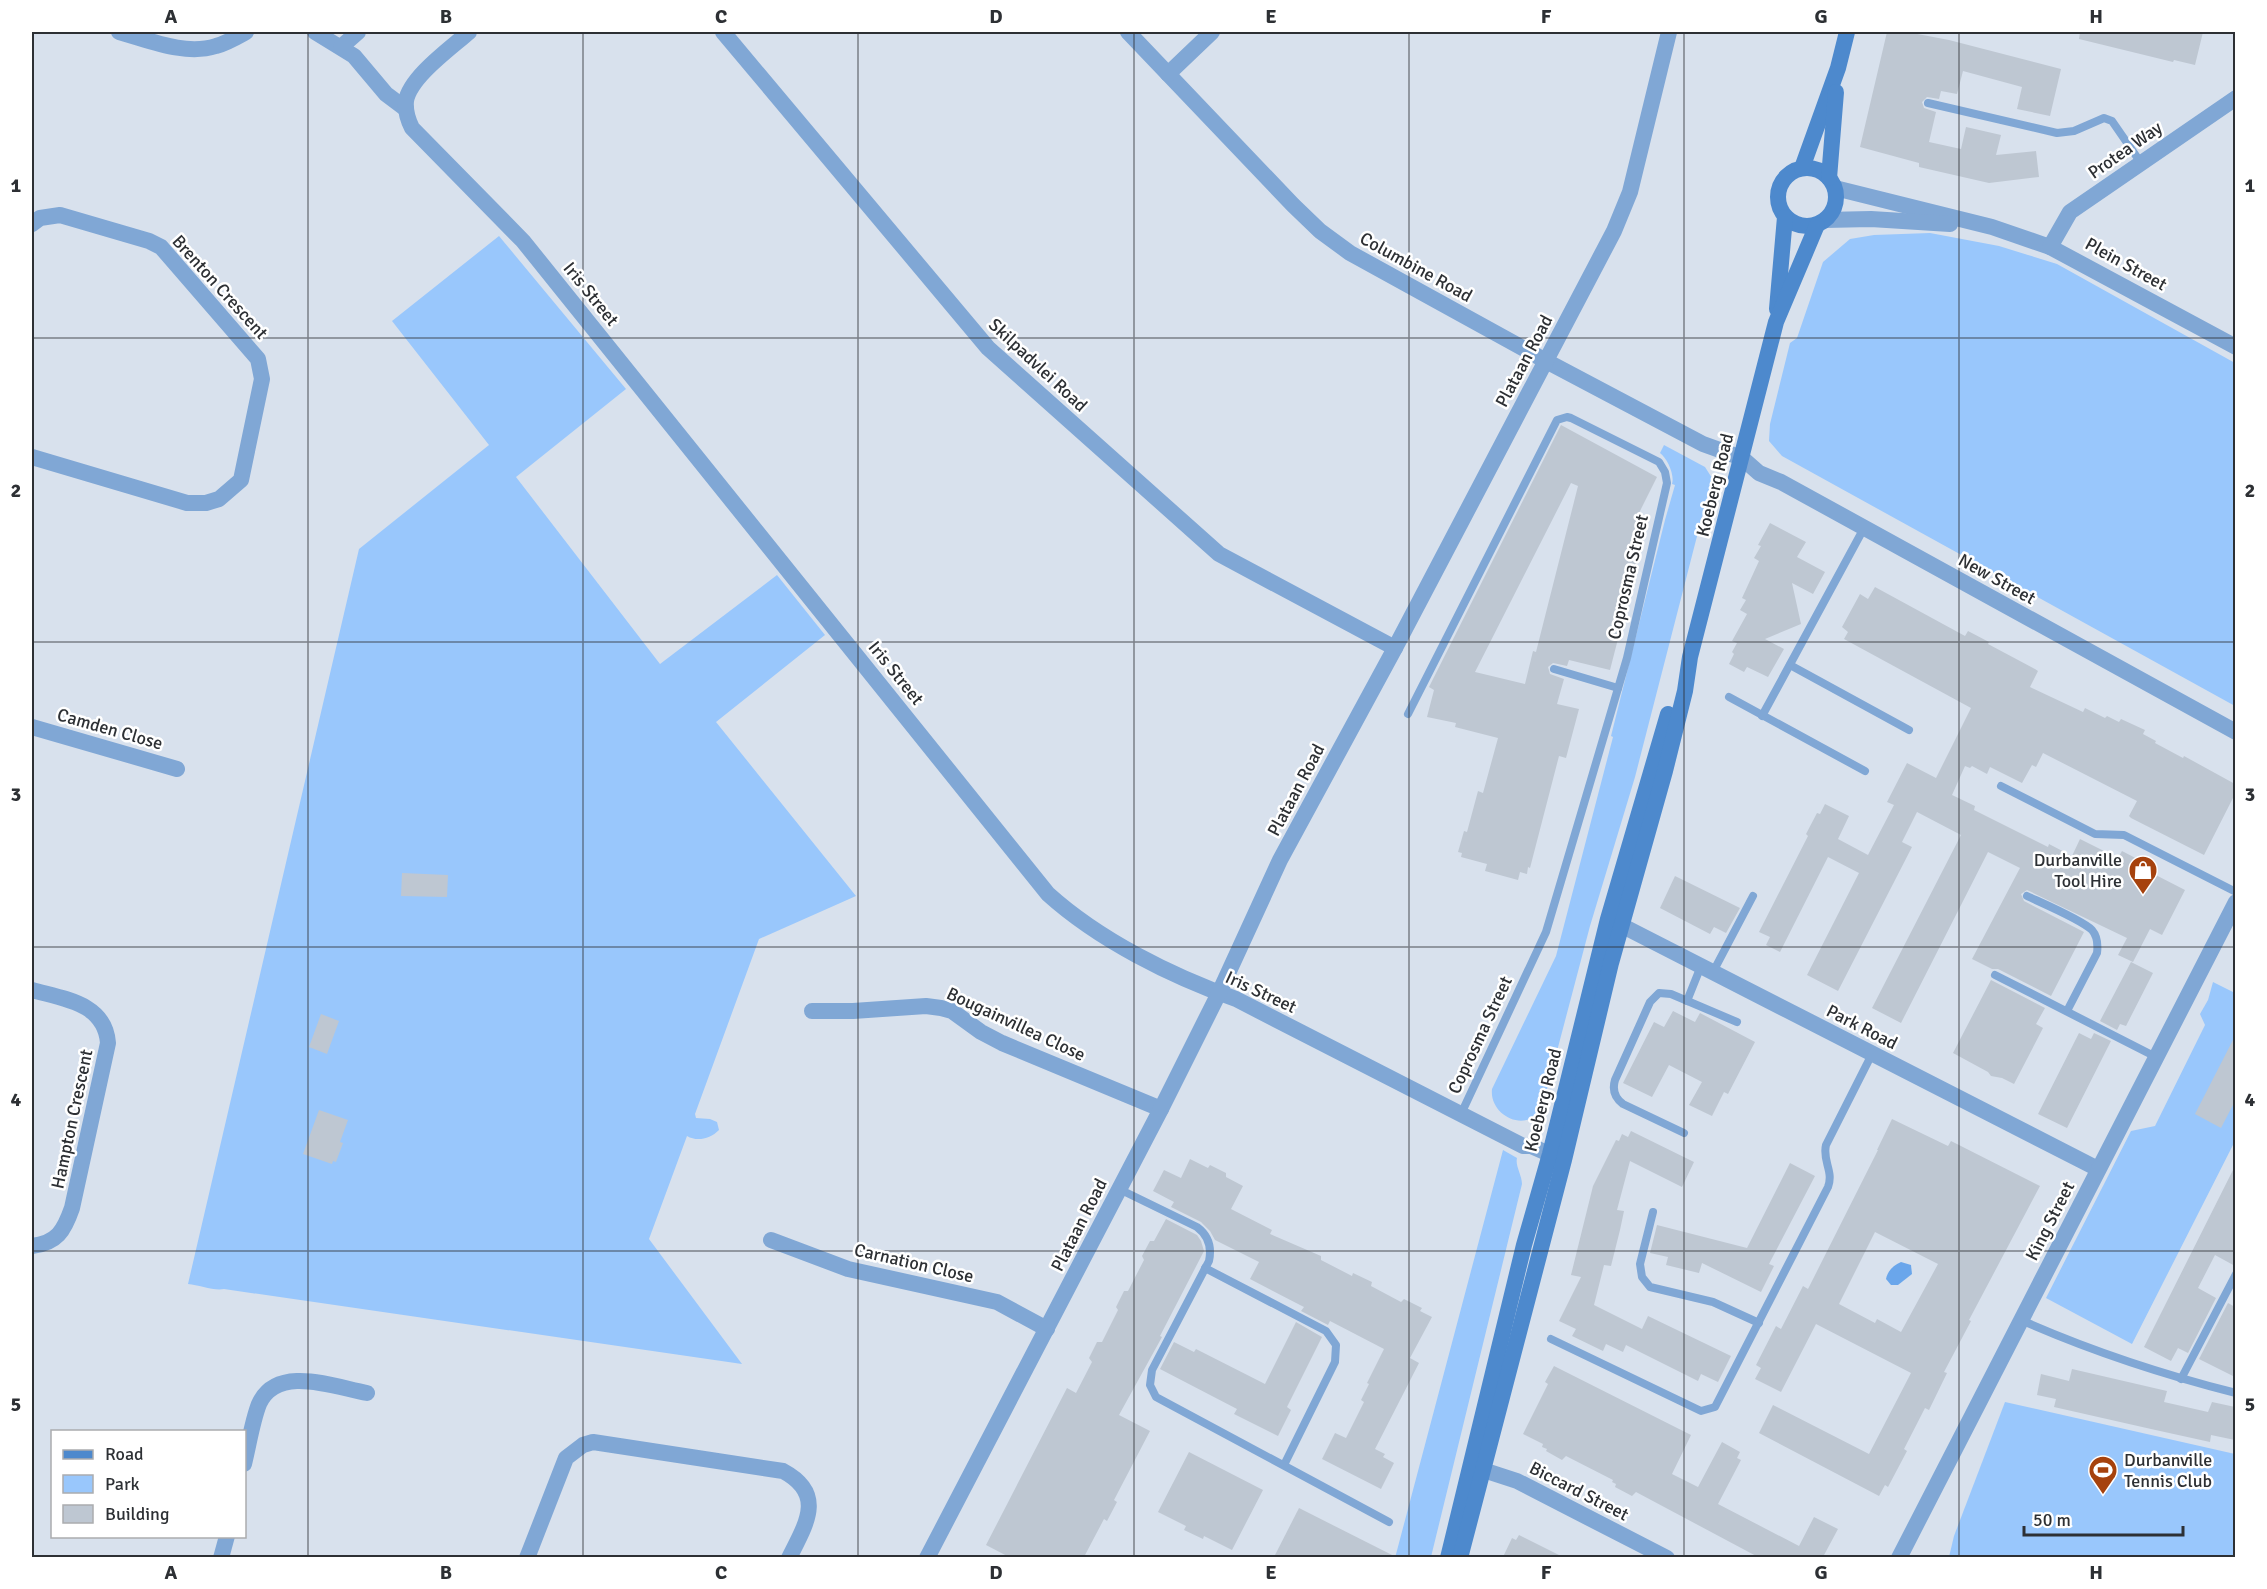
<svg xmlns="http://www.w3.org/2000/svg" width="2267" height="1589" font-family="Signika,sans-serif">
<rect width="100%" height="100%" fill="#d8e1ed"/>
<!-- green -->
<g fill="#99c7fc">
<path d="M1930,233L1999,246L2057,264L2235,363V706L1782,456L1769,441L1770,424L1790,343L1797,338L1823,262L1850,239L1874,235Z"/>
<path d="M499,236L626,389L516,477L660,664L777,575L825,635L716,722L856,896L759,939L695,1114L696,1118L710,1119L717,1122L719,1130C710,1139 697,1142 687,1136L649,1239L742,1364L224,1289C214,1291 199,1285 188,1284L359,549L489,445L392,321Z"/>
<path d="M1664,445L1705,467L1712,478L1635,777L1590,926L1542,1108C1527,1134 1489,1116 1492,1089L1556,956L1613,737L1611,736L1665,520L1675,485L1672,484C1675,475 1667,458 1660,453Z"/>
<path d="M2213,982L2235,993V1141L2132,1344L2046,1298L2131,1131L2155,1126L2205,1025L2200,1014L2208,1000Z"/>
<path d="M1503,1150L1517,1158C1515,1166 1522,1175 1522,1184L1431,1557L1395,1558Z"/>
<path d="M2005,1402L2235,1454V1557H1949L1954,1536Z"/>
</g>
<!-- water -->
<path fill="#6aa6eb" d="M1901,1262L1911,1265L1912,1274L1898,1285H1891L1886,1279C1888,1270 1893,1266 1901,1262Z"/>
<!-- building -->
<g fill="#bec7d2" fill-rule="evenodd">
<path d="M1887,32H1907L1949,40L2061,69L2050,116L2017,109L2022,87L1963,71L1957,94L1941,91L1939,99L1927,97L1922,102L1924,108L1936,112L1929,142L1961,149L1966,127L2001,135L1996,155L2036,151L2039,177L1989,183L1919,167V163L1860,147Z"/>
<path d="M2080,32H2203L2195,65L2174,60L2173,62L2079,39Z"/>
<path d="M1561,425L1657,477L1638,515L1649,518L1610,670L1569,660L1567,666L1553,663L1548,667L1550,674L1564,679L1557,704L1579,709L1566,758L1559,756L1530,868L1528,867L1527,874L1520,872L1518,880L1485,871L1487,864L1461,857L1462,853L1458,852L1464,831L1467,832L1478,791L1483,793L1498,738L1455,727L1456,723L1427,717L1434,690L1429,687ZM1571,483L1578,486L1536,652L1533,651L1525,684L1475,672Z"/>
<path d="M1770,523L1806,542L1797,557L1825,572L1813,594L1792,583L1801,624L1765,639L1784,649L1768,677L1747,667L1744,672L1729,664L1734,654L1732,652L1737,643L1732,641L1747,614L1740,610L1746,600L1742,598L1759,561L1754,558L1761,546L1758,545Z"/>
<path d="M1875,587L1965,636L1968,631L1989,642L1988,644L2035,669L2038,671L2030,687L2083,712L2085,708L2105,718L2107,716L2119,722L2121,719L2145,730L2143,734L2156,741L2155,743L2183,758L2184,756L2235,784V794L2204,855L2131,818L2129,816L2137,801L2043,753L2036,767L2032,765L2022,783L1990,767L1987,774L1972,766L1970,768L1965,766L1952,795L1975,806L1974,810L2048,847L2049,844L2072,856L2080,839L2118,858L2122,851L2147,864L2144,869L2185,890L2162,935L2150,929L2133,962L2118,955L2127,938L2027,890L2021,894L2024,901L2084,932L2051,996L1998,969H1992L1972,959L2020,868L1988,852L1901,1023L1872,1008L1961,835L1917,812L1902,842L1912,847L1838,991L1807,975L1859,873L1828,857L1780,952L1766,945L1770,937L1759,932L1808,836L1806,834L1817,813L1820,814L1825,804L1849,816L1838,839L1868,855L1894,805L1887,802L1907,763L1936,778L1971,708L1844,639L1848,632L1842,627L1860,594L1868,599Z"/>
<path d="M402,873L448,875L447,897L401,896Z"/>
<path d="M1675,876L1740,908L1726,933L1714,927L1710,934L1660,908Z"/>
<path d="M2131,962L2153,973L2126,1026L2120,1024L2117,1030L2100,1021Z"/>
<path d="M1991,980L2045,1008L2036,1024L2043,1028L2014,1084L2002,1078L1991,1076L1988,1072L1953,1053Z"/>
<path d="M1673,1011L1695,1022L1700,1013L1755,1042L1728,1094L1724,1092L1712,1116L1689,1105L1702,1082L1669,1065L1652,1097L1623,1083L1654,1022L1664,1027Z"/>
<path d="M321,1014L339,1021L327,1054L309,1047Z"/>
<path d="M2079,1033L2091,1039L2094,1033L2111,1041L2067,1128L2038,1114Z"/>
<path d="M2235,1036V1101L2221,1128L2195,1114Z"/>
<path d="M319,1110L348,1120L340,1142L343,1143L336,1162L333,1161L332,1164L303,1154Z"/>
<path d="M1892,1119L1948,1146L1951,1141L2040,1186L1969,1320L1971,1321L1944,1372L1947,1373L1929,1410L1925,1408L1904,1449L1907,1451L1888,1487L1885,1485L1879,1496L1759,1433L1773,1405L1869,1454L1911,1373L1816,1324L1781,1392L1755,1379L1761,1368L1756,1365L1776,1326L1781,1329L1803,1286L1808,1289L1878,1150H1877ZM1875,1232L1938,1264L1901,1332L1877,1319L1875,1323L1839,1304Z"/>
<path d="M1631,1131L1694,1162L1682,1187L1630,1161L1617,1210L1624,1211L1620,1230L1611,1266L1604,1265L1594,1305L1642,1329L1648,1316L1731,1356L1718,1382L1701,1374L1698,1381L1626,1345L1623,1352L1606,1344L1603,1351L1572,1336L1576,1329L1559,1321L1581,1277L1571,1275L1593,1186L1616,1140L1619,1141L1622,1134L1628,1137Z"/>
<path d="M1190,1159L1208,1168L1210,1165L1226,1173V1177L1243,1186L1231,1209L1272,1230L1270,1234L1321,1256V1260L1352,1276L1353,1273L1372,1282L1371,1286L1401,1302L1404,1299L1422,1308L1420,1311L1432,1317L1410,1358L1419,1363L1375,1449L1385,1454L1383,1457L1394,1463L1381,1489L1322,1459L1335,1433L1346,1438L1364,1402L1361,1400L1369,1384L1367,1383L1384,1349L1330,1321L1328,1325L1301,1311L1304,1307L1300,1305L1250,1279L1259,1262L1215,1240L1210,1231L1201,1222L1171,1207L1174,1202L1153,1191L1164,1170L1181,1178Z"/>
<path d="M1790,1163L1815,1176L1769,1264L1774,1266L1761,1292L1702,1263L1699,1273L1666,1265L1668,1257L1650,1253L1657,1225L1747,1248Z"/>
<path d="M2235,1166V1266L2215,1255L2198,1288L2216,1298L2188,1353L2178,1348L2171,1361L2144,1347Z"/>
<path d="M1166,1219L1197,1235L1201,1241L1204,1251L1160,1336L1162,1337L1119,1415L1150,1431L1114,1500L1117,1502L1107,1521L1104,1519L1084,1557H1009L986,1545L1067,1388L1076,1393L1092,1362L1089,1358L1097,1342H1102L1118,1310L1116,1307L1124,1291H1128L1144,1260L1142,1256L1150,1241H1154Z"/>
<path d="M2228,1303L2235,1307V1377L2199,1359Z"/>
<path d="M1296,1322L1322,1337L1287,1407L1291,1410L1278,1436L1234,1414L1237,1409L1160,1369L1174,1342L1194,1352L1196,1349L1265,1384Z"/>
<path d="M1554,1366L1691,1435L1672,1474L1698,1487L1722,1442L1740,1452L1737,1458L1741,1460L1718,1504L1799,1546L1814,1517L1838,1529L1823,1557H1758L1636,1492L1632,1496L1615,1487L1616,1484L1612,1482L1613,1480L1566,1456L1562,1460L1546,1451L1547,1449L1542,1447L1543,1444L1523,1434L1548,1384L1545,1382Z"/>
<path d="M2072,1369L2167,1391L2164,1402L2208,1412L2212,1402L2235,1407V1440L2211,1435L2210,1442L2151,1429L2054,1407L2056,1399L2037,1395L2041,1374L2069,1381Z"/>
<path d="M1189,1452L1263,1490L1232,1550L1204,1536L1203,1539L1184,1530L1186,1526L1158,1512Z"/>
<path d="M1299,1508L1396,1557H1274Z"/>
<path d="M1519,1535L1563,1557H1503L1512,1538L1516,1540Z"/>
</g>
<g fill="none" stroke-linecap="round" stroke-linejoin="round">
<!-- service -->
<g stroke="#80a7d5" stroke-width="8">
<path d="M1928,103L2057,133L2074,131L2104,118L2112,121L2141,163"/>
<path d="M1790,665L1909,730"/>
<path d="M1554,669L1618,688"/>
<path d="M1729,697L1865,771"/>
<path d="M1408,714L1557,420L1567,417L1571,418L1659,462L1665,472L1667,483L1627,658L1546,932L1461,1114"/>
<path d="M1762,716L1864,528"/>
<path d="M2001,786L2095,834L2124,835L2236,892"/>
<path d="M2027,896C2042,903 2082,920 2092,930C2098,937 2098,945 2097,953L2067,1011"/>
<path d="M1713,972L1753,896"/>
<path d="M1995,975L2156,1057"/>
<path d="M1687,1001L1701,966"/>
<path d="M1684,1133L1623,1104C1615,1098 1612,1090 1615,1080L1650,1002L1659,993L1671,994L1737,1022"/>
<path d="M1119,1189L1197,1227C1209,1236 1212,1247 1209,1261L1152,1370L1150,1385L1156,1397L1389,1522"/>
<path d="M1653,1212L1640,1264L1642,1277L1650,1287L1713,1302L1759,1323"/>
<path d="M1205,1268L1326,1331L1336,1345L1335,1362L1284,1465"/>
<path d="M2021,1320C2091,1351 2161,1374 2236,1393"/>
<path d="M1551,1339L1701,1411L1715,1407L1828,1187C1834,1171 1822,1161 1826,1145L1872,1054"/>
<path d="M2181,1379L2236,1274"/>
</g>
<!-- minor -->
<g stroke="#80a7d5" stroke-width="16">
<path d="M119,32C149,40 185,56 216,46C227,43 237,37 246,32"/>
<path d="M315,32L354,56L386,94L406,109"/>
<path d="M469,32C451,48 410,77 406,101C405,111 408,120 412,128L523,241L1048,894C1099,940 1171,976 1236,999L1523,1146H1531L1563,1160"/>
<path d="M723,32L988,348L1219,554L1395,648"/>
<path d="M1128,32L1293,205L1320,231L1350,253L1546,361L1703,444L1742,458L1759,473L1781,482L2236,732"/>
<path d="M341,47L358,32"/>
<path d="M1168,74L1212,32"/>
<path d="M32,224L40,218L60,215L149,241L161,247L258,359L262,379L241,480L219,499L206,503H187L32,457"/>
<path d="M32,727L177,769"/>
<path d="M1609,919L2098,1169"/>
<path d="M32,990C64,999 105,1003 108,1043L72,1208C64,1231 57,1243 32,1246"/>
<path d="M812,1011H853L926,1006L941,1008L952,1011L981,1032L1002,1043L1161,1109"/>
<path d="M771,1240L848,1269L997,1302L1047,1329"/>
<path d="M244,1464C249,1444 252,1422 259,1404C277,1364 334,1387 367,1393"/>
<path d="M1471,1466L1517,1481L1667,1558"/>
<path d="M221,1558L227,1536"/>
<path d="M527,1558L566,1458L583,1445L593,1442L783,1471C826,1494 806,1524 789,1558"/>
<path d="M927,1558L1161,1109L1219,993L1280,860L1395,648L1614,231L1630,192L1669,32"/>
<path d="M1899,1558L2236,902"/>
</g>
<!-- tertiary -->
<g stroke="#80a7d5" stroke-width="16">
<path d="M1835,188L1992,227L2050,247L2236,347"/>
<path d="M1825,220L1871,219L1950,224"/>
<path d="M2050,247L2070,212L2236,98"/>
</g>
<!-- secondary -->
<g stroke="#4d89cd" stroke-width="16">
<circle cx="1807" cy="197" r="29"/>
<path d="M1802,168L1838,68L1847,32"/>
<path d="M1829,178L1836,92"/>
<path d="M1777,309L1785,217"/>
<path d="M1448,1558L1524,1245L1550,1154L1608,919L1668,714"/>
<path d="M1460,1558L1564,1160L1611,963L1665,771L1685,691L1690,657L1776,322L1817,225"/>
</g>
</g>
<!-- grid -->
<path fill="none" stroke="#2d3034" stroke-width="1.5" stroke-opacity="0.55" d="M308,32V1558M583,32V1558M858,32V1558M1134,32V1558M1409,32V1558M1684,32V1558M1959,32V1558M32,338H2236M32,642H2236M32,947H2236M32,1251H2236"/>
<!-- icons -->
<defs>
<g id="shop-pin" transform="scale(1.5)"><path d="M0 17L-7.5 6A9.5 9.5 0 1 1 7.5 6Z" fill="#a6420d" stroke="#fff"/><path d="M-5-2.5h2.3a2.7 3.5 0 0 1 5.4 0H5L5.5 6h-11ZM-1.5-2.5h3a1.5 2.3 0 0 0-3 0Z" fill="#fff"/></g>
<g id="stadium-pin" transform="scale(1.5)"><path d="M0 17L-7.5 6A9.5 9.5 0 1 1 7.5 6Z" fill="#a6420d" stroke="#fff"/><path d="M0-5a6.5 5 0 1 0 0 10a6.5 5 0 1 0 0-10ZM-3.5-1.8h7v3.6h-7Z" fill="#fff"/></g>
</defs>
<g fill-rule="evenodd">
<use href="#shop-pin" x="2143" y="870"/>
<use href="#stadium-pin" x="2103" y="1470"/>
</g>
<g text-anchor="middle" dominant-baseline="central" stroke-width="5" stroke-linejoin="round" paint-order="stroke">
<!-- street labels -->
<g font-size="18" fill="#2d3034" stroke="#fff">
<text transform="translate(2125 150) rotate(-35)">Protea Way</text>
<text transform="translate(2126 264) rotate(29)">Plein Street</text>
<text transform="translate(1416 267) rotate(29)">Columbine Road</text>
<text transform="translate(220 287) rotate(48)">Brenton Crescent</text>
<text transform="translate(591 294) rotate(51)">Iris Street</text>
<text transform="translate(1524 361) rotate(-62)">Plataan Road</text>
<text transform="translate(1038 365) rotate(43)">Skilpadvlei Road</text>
<text transform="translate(1715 485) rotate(-76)">Koeberg Road</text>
<text transform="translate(1628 577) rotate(-77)">Coprosma Street</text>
<text transform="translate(1997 579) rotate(29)">New Street</text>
<text transform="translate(896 673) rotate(51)">Iris Street</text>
<text transform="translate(110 729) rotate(16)">Camden Close</text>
<text transform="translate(1296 790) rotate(-62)">Plataan Road</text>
<text transform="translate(1261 992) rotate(25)">Iris Street</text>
<text transform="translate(1016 1024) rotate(25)">Bougainvillea Close</text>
<text transform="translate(1862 1027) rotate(27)">Park Road</text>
<text transform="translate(1480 1035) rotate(-65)">Coprosma Street</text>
<text transform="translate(1543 1100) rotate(-76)">Koeberg Road</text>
<text transform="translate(72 1119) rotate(-78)">Hampton Crescent</text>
<text transform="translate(2050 1221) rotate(-63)">King Street</text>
<text transform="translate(1079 1225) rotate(-63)">Plataan Road</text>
<text transform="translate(914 1263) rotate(13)">Carnation Close</text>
<text transform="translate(1579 1491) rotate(27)">Biccard Street</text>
</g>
<!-- poi labels -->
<g font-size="18" fill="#2d3034" stroke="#fff" text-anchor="end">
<text x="2122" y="860">Durbanville<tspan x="2122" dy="21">Tool Hire</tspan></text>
<text x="2124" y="1460" text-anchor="start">Durbanville<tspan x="2124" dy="21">Tennis Club</tspan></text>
</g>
</g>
<!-- border -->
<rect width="2267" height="1589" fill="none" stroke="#ffffff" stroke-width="66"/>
<!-- legend -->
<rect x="51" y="1430" width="195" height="108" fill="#ffffff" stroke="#abacae" stroke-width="1.5"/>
<rect x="63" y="1450" width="30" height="9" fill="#4d89cd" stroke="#abacae" stroke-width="1.5"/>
<text x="105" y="1460" font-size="18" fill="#2d3034">Road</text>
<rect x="63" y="1475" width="30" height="18" fill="#99c7fc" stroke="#abacae" stroke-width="1.5"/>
<text x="105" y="1490" font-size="18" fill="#2d3034">Park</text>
<rect x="63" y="1505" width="30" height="18" fill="#bec7d2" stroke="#abacae" stroke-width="1.5"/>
<text x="105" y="1520" font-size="18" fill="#2d3034">Building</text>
<!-- scale -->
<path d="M2024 1526v9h159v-9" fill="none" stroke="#2d3034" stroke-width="3"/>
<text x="2033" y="1526" font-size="18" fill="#2d3034" stroke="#ffffff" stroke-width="4.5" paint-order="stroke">50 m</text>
<rect x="33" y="33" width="2201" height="1523" fill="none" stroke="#2d3034" stroke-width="2"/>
<g font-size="20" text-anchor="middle" font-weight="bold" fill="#2d3034">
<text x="171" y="23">A</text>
<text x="446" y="23">B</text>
<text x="721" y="23">C</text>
<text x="996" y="23">D</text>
<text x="1271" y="23">E</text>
<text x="1546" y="23">F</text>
<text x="1821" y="23">G</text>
<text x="2096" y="23">H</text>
<text x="16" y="192">1</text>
<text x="2250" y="192">1</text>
<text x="16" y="497">2</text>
<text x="2250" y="497">2</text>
<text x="16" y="801">3</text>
<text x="2250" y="801">3</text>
<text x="16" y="1106">4</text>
<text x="2250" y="1106">4</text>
<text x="16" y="1411">5</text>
<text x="2250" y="1411">5</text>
<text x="171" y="1579">A</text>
<text x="446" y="1579">B</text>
<text x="721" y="1579">C</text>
<text x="996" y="1579">D</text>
<text x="1271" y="1579">E</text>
<text x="1546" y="1579">F</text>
<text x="1821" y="1579">G</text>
<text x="2096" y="1579">H</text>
</g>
</svg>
